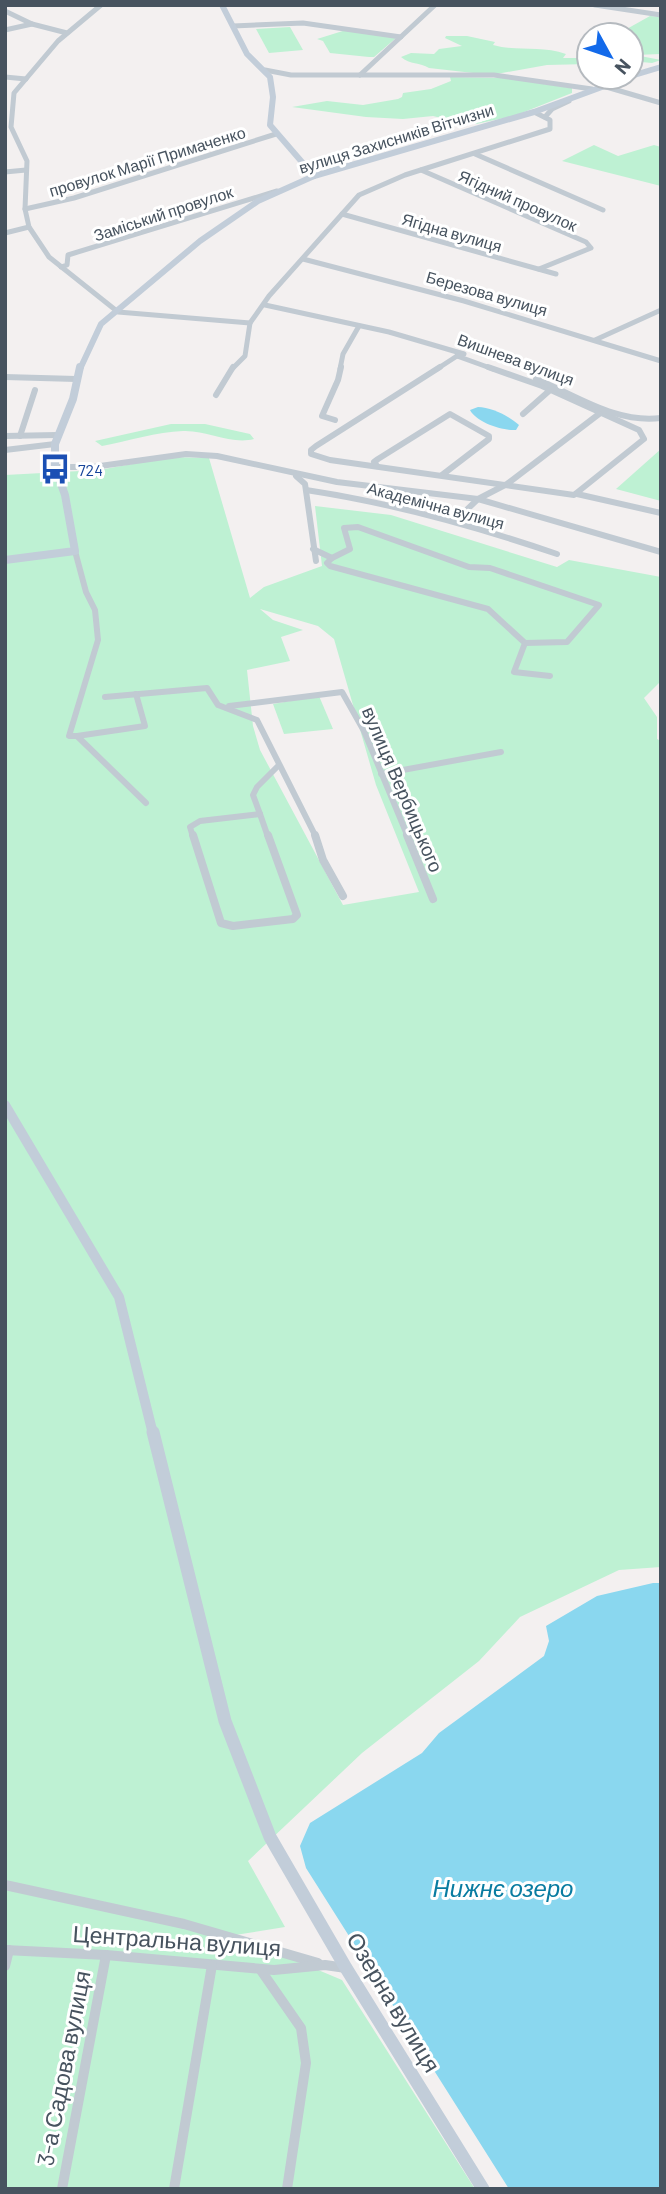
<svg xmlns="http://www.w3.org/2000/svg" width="666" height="2194" font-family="Barlow,sans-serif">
<rect width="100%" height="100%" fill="#f3f0f0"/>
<!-- green -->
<g fill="#bef1d3" fill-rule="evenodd">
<path d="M650,16L661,17V54L635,55L661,60L652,63L631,61V55H635L631,54V35H616Z"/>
<path d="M290,27L303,50L269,53L256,29Z"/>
<path d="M346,30L396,38L374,57H369L330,53L323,41L317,39Z"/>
<path d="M446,36H467L495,42L493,45C518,52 541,45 566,54L563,58H589V64L547,65L491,75L429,68C420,62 410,65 401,57L411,53L434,54L439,49L462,46L445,38Z"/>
<path d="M450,77L503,78L572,88V93L514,116L476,124L461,123L433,116L403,119L366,117L292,107L327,101L363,105L398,99L402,97L403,93L431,89L451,81Z"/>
<path d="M594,145L618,156L654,145L661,147V186L562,161Z"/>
<path d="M171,424H205L250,434L254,439C231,445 207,430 183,431C157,432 128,441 102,446L95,441Z"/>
<path d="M661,449V501L616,489Z"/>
<path d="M171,457L209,458L250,598L264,587L322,566L315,506L391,515L557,567L569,560L661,577V681L644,698L657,717V739L661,741V1567L619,1570L520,1617L479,1661L362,1753L248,1861L285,1927L235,1935L342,1980L475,2189H5V475L99,470ZM260,609L318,626L334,639L376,785L419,892L343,905L260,750L253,726L247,670L290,661L281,637L303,630L273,620Z"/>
<path d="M319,696L333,729L284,734L273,704Z"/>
</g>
<!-- water -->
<g fill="#8ad7ef">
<path d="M478,407C491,407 509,416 519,425L516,430C502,431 476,422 470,410Z"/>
<path d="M653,1583H661V2189H509L306,1868L300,1846L310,1823L422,1753L439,1733L544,1656L549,1641L546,1626L597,1596Z"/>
</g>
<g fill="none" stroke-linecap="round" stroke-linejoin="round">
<!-- street-far3 -->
<g stroke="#c1cad2" stroke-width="5">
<path d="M101,5L58,41L14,93L11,127L27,161L25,209L29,227L49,257L118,312L250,323L269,296L359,195L405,175L550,129V120L534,112"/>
<path d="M595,5L661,15"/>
<path d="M5,11L32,24L67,33"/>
<path d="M233,26L303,23L401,37"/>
<path d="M5,30L32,24"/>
<path d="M265,70L291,75H494L592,89"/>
<path d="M360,75L435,5"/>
<path d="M5,77L26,79"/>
<path d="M603,86L661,103"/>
<path d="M545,117L552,109L569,101"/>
<path d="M475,154L603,210"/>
<path d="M421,170L586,242L591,248L539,269"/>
<path d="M5,172L26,170"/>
<path d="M25,209L74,198L276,134"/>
<path d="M342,214L556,274"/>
<path d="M5,233L29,227"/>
<path d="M303,259L464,301L661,361"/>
<path d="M61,267L67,265L68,255L277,191"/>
<path d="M265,305L389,332L464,354"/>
<path d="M595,340L661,310"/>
<path d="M457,356L493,369"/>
<path d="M457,356L463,354"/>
<path d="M232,369L245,356L250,323"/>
<path d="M340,369L343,354L359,326"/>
<path d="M437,369L457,356"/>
</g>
<!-- street-far2 -->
<g stroke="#c1cad2" stroke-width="6">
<path d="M440,367L316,446L311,450V454L330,460L574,495L644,439L639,430L542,386L488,367"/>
<path d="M5,377L76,379"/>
<path d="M536,379C576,395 616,424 661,418"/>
<path d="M216,395L233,367"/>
<path d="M523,414L549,391"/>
<path d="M335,420L322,416L338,380L341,367"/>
<path d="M5,436L57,435"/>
<path d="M20,436L35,390"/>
<path d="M5,450L55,444"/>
<path d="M377,466L374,462L378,459L450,414L489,436V439L442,475"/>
<path d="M55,467H93L186,454L217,456L337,482L478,499L661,552"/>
<path d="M296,476L305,484L316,561"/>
<path d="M306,490C392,503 475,526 557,554"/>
<path d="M577,494L661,513"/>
<path d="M455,521L478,499L507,484L599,414"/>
<path d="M313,549L332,558L327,563L330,566L488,609L525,643L514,672L550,676"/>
<path d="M75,551L86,592L95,610L98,640L69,736H77L146,803"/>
<path d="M332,558L350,549L344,528L358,527L469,567L490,568L599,605L567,642L525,643"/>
<path d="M105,697L207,688L218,705L257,720L316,837"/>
<path d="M229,706L342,692L364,731L408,837"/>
<path d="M77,736L145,726L136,694"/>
<path d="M381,774L501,752"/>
<path d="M260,814L268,837"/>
<path d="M260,814L253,795L257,787L278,766"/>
<path d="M193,837L190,827L200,821L260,814"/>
</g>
<!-- street-far1 -->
<g stroke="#c1cad2" stroke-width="8">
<path d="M193,835L221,923L233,926L293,919L297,915L268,835"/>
<path d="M315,835L323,860L343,896"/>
<path d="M407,835L433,899"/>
</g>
<!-- street -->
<g stroke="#c1cad2" stroke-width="10">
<path d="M5,1885L184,1924L318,1963"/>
<path d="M5,1950L106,1955L274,1970L325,1965L346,1968"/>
<path d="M5,1966L9,1950"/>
<path d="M260,1969L301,2028L306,2063L287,2189"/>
<path d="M62,2189L106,1955"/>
<path d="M174,2189L212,1965"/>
</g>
<!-- secondary-far3 -->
<g stroke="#c2cdd9" stroke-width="6">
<path d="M222,5L247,54L270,77L273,97L270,125L314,176"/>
<path d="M631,76L661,67"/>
<path d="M80,369L101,324L200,241L258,201L314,176L534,112L629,77"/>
</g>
<!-- secondary-far2 -->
<path stroke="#c2cdd9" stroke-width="8" d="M5,560L75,551L65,495L55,467V444L73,399L80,367"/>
<!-- secondary-far1 -->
<path stroke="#c2cdd9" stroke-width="10" d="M5,1105L119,1297L153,1434"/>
<!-- secondary -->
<path stroke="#c2cdd9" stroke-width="13" d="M153,1432L225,1721L270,1837L346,1968L483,2189"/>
</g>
<!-- icons -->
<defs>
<g id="bus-bare" transform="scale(2.415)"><path d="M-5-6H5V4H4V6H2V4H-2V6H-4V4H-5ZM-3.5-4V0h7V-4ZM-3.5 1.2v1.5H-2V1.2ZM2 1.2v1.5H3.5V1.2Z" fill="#1a4fb4" stroke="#fff" stroke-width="2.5" paint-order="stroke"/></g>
</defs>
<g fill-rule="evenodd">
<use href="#bus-bare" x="55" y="469"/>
</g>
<g text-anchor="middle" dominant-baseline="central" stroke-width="6" stroke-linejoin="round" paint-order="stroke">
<!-- far-street labels -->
<g font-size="16" fill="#47535f" stroke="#fff">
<text transform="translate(396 138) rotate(-17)">вулиця Захисників Вітчизни</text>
<text transform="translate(147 161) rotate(-17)">провулок Марії Примаченко</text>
<text transform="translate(518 200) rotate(24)">Ягідний провулок</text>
<text transform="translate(163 213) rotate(-18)">Заміський провулок</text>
<text transform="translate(452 232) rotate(16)">Ягідна вулиця</text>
<text transform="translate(487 293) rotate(16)">Березова вулиця</text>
<text transform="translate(516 359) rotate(20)">Вишнева вулиця</text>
<text transform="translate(436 505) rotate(15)">Академічна вулиця</text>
</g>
<!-- far-transit labels -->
<g font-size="16" fill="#164399" stroke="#fff" text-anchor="start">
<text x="78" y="469">724</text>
</g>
<!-- street labels -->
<g font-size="19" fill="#47535f" stroke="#fff">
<text transform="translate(403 789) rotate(67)">вулиця Вербицького</text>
</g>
<!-- near-street labels -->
<g font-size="23" fill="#47535f" stroke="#fff">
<text transform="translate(177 1940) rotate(4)">Центральна вулиця</text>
<text transform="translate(394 2002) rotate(59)">Озерна вулиця</text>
<text transform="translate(63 2068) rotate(-79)">3-а Садова вулиця</text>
</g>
<!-- near-water labels -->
<g font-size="24" font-style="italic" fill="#097ca1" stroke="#fff">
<text x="503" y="1887">Нижнє озеро</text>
</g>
</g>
<!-- border -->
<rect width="666" height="2194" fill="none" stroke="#47535f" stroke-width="14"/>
<!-- north arrow -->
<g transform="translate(610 56) rotate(130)"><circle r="33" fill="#ffffff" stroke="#b5babf" stroke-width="2"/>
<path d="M0-5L12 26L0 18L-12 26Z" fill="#136aea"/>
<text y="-10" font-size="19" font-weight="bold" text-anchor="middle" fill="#47535f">N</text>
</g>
</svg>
